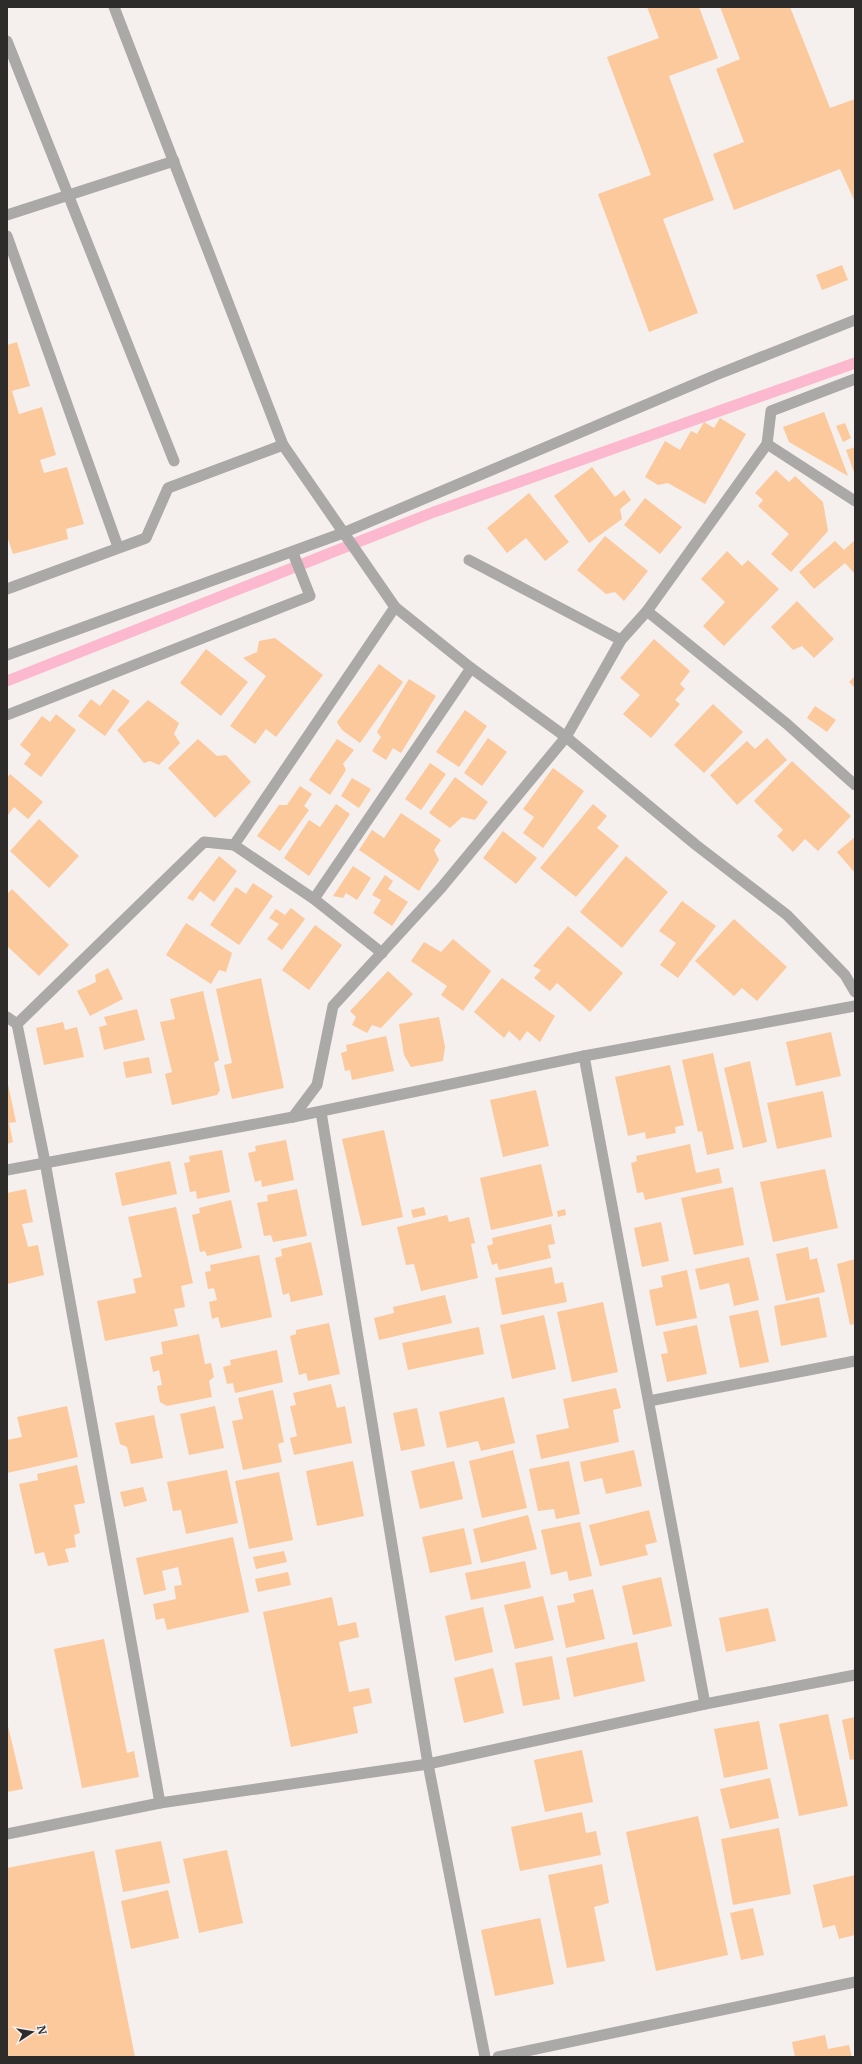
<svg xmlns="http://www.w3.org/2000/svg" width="862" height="2064" font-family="Merriweather,serif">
<rect width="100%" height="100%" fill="#f5efed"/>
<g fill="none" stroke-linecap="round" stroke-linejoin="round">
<!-- stream -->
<path stroke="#fbb8ce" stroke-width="11" d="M7,681L434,512L855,363"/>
</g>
<!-- building -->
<g fill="#fcc99d">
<path d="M647,7H699L718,58L669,76L714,200L663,219L698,313L649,332L598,194L651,175L607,57L659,38Z"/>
<path d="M720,7H790L830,108L855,99V202L840,169L734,210L713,154L744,142L716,69L740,59Z"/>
<path d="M842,265L848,280L822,290L816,275Z"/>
<path d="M17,342L30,386L12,391L19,414L42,407L56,455L40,460L44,473L67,467L84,524L66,529L68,539L13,554L7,536V345Z"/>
<path d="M824,412L848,476L789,442L783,427Z"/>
<path d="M720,418L746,434L705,504L668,483L658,485L645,477L665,441L680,450L691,431L697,434L704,422L714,428Z"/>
<path d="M845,423L851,438L843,442L836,426Z"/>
<path d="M855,447V475L846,450Z"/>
<path d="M592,467L615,497L624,490L631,500L620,509L622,519L589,543L554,496Z"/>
<path d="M776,470L789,482L795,476L823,502L828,531L791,572L771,554L789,534L758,506L763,500L755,493Z"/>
<path d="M529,493L569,542L545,561L526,538L507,553L487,528Z"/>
<path d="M645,498L682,527L660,554L624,525Z"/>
<path d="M605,536L648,571L624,601L615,592L606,594L577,570Z"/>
<path d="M855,540V574L845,563L814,589L799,572L835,541L844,550Z"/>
<path d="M727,551L742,566L748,560L779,589L724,646L703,626L725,602L701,579Z"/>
<path d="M797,601L834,639L814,658L802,646L793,650L771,627Z"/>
<path d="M275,638L323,675L276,737L266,729L255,744L230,726L266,676L243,658L257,652L259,641Z"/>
<path d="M654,639L690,671L680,684L685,689L675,700L680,704L651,738L623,714L640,695L620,678Z"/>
<path d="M206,649L248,682L221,716L180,683Z"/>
<path d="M379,664L403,682L360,743L342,730L337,722Z"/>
<path d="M855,676V688L849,682Z"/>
<path d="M409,679L436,696L401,753L393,748L386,760L372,751L381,737L377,732Z"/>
<path d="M113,689L130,701L105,736L78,716L91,699L100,706Z"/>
<path d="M148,700L179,723L174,734L180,743L159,765L150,761L144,763L117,730Z"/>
<path d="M713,704L743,732L704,773L674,745Z"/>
<path d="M815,706L836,720L827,732L807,718Z"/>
<path d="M465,710L487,726L459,767L436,752Z"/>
<path d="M56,714L76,730L41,777L24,764L31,754L20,745L42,716L50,722Z"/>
<path d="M488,738L507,752L482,786L464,773Z"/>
<path d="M767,738L787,760L737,805L710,775L747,741L755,749Z"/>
<path d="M198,739L217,756L226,755L251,782L215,818L168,768Z"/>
<path d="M337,739L354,750L343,764L346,770L330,795L309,780Z"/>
<path d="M792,761L851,816L818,851L805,839L793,852L777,836L783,830L754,801Z"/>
<path d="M430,763L446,774L421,810L405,799Z"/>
<path d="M553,768L584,791L543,848L523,833L534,817L523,809Z"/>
<path d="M10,774L43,802L28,819L14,807L7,816V778Z"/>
<path d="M455,777L488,802L475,820L462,817L450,828L429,813Z"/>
<path d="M352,778L371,789L359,808L341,796Z"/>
<path d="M300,786L312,794L304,806L309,810L280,851L257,836L279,805H287Z"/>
<path d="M336,804L350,814L309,876L284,858L309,820L320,827Z"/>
<path d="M593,804L607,816L597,828L619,846L576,897L540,868Z"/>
<path d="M401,813L441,840L434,850L439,860L419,891L359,850L372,830L384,838Z"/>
<path d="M39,819L79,856L49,888L10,851Z"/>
<path d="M503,831L537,858L516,884L483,858Z"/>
<path d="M855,837V873L837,852Z"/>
<path d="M219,856L237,871L214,902L200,891L193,901L187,898Z"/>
<path d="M626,856L668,892L622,948L580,912Z"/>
<path d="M353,866L371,878L357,900L346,893L343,898L333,896Z"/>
<path d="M385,875L393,881L388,889L408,902L392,926L373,913L381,900L372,895Z"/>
<path d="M253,883L273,896L239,945L210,925L236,887L246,894Z"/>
<path d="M12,889L69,945L39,976L7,946V894Z"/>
<path d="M682,901L716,926L678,978L660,965L676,943L659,931Z"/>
<path d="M291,908L305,919L282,950L267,939L279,924L269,918L276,909L285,915Z"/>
<path d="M734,919L787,967L757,1001L742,988L734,996L695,961Z"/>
<path d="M186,923L232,953L226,972L219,970L211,984L166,955Z"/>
<path d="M315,925L342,945L309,990L282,970Z"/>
<path d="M568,926L623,973L590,1012L557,983L550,991L534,978L541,970L533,966Z"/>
<path d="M453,939L491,971L463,1011L441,995L447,986L411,961L424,942L441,952Z"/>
<path d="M108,968L123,999L90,1016L77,991L96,982L95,975Z"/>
<path d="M388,971L413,994L381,1028L372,1025L367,1033L352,1025L356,1017L350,1011Z"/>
<path d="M261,978L284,1088L232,1099L224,1065L232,1063L216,989Z"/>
<path d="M502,978L555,1016L540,1042L527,1031L520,1041L509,1031L504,1038L474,1012Z"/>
<path d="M203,991L219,1060L214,1063L220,1090L217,1095L172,1105L165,1074L172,1072L160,1022L175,1019L170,999Z"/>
<path d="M137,1009L145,1040L104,1050L99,1027L107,1025L104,1017Z"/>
<path d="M439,1017L445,1047L443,1061L411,1067L404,1055L399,1024Z"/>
<path d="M63,1022L65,1030L77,1027L84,1057L44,1065L36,1028Z"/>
<path d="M831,1032L841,1076L796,1086L786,1042Z"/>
<path d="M386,1036L394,1071L352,1080L350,1070L345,1071L341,1053L347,1051L346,1045Z"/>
<path d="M713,1053L734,1149L707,1155L702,1131L698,1132L682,1060Z"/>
<path d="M149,1057L152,1073L126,1078L123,1062Z"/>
<path d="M750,1061L767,1142L743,1148L724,1068Z"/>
<path d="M670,1065L684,1125L675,1127L676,1133L646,1139L645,1132L628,1136L615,1077Z"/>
<path d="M8,1084L16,1122L9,1123L13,1142L7,1144Z"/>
<path d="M536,1090L549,1146L503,1157L490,1100Z"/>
<path d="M823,1091L832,1137L777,1149L767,1103Z"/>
<path d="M384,1130L403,1217L362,1226L342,1139Z"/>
<path d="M286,1140L294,1180L262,1187L261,1180L255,1182L248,1153L256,1151L255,1146Z"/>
<path d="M690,1144L696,1173L719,1168L722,1183L645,1200L643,1192L637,1193L631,1163L637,1161L636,1156Z"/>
<path d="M222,1150L230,1192L197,1199L196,1191L190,1192L184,1163L190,1162L189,1156Z"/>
<path d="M170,1161L177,1194L122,1206L115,1173Z"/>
<path d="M541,1164L553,1216L491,1230L480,1178Z"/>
<path d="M825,1169L838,1228L773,1242L760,1182Z"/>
<path d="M733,1187L744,1245L694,1255L681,1198Z"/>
<path d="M26,1189L33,1222L22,1224L28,1247L38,1245L44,1275L7,1284V1193Z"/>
<path d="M297,1189L307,1236L273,1242L271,1235L264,1236L257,1203L268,1201L267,1195Z"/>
<path d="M231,1200L242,1248L207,1256L205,1251L200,1252L192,1215L200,1213L199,1208Z"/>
<path d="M176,1207L193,1283L181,1286L185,1307L174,1309L178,1326L105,1341L97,1301L136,1293L133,1279L142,1277L128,1217Z"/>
<path d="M424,1207L426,1215L413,1218L411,1210Z"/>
<path d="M565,1209L566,1215L558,1217L557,1211Z"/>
<path d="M447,1215L449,1222L469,1217L475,1243L471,1244L478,1278L421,1291L414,1264L406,1265L397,1227Z"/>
<path d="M661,1222L669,1261L642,1267L634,1228Z"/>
<path d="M551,1224L555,1244L548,1245L551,1258L499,1270L497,1263L492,1265L487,1246L493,1244L492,1238Z"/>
<path d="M311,1242L323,1295L291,1302L289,1293L283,1295L275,1258L282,1256L281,1249Z"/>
<path d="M808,1247L810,1260L817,1258L825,1292L786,1301L776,1254Z"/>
<path d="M259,1255L272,1317L221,1328L218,1317L212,1319L209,1302L217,1300L214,1288L208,1289L205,1272L211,1271L210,1265Z"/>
<path d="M749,1257L759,1300L734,1306L729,1283L700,1290L695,1269Z"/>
<path d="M855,1259V1324L850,1325L837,1264Z"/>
<path d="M552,1267L555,1284L563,1282L567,1302L502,1315L495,1278Z"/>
<path d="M687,1270L697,1318L656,1326L649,1290L663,1287L661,1276Z"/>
<path d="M445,1295L452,1323L379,1340L374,1318L394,1313L393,1307Z"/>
<path d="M819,1297L827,1337L781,1346L774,1306Z"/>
<path d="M603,1302L618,1372L572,1382L557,1312Z"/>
<path d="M758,1310L769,1362L740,1368L729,1316Z"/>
<path d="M544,1315L556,1369L512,1379L500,1325Z"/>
<path d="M329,1323L340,1374L308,1381L306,1373L299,1375L290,1336L296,1334V1330Z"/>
<path d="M697,1325L707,1374L667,1382L661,1354L668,1353L663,1332Z"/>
<path d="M479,1327L484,1354L408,1370L402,1343Z"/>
<path d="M199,1334L205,1364L211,1363L214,1377L209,1381L212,1397L167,1406L160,1402L157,1386L162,1385L159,1370L153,1372L150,1357L163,1354L161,1342Z"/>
<path d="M277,1350L283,1382L235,1393L233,1383L227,1384L223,1367L231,1365L230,1360Z"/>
<path d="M331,1384L337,1408L345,1406L352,1443L294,1455L290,1438L297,1436L290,1406L296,1405L293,1393Z"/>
<path d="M616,1388L621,1408L613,1410L619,1442L541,1459L536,1435L569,1428L563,1399Z"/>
<path d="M273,1390L284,1442L278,1444L282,1462L243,1470L232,1421L243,1419L238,1398Z"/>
<path d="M504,1397L515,1443L481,1451L478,1441L447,1448L439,1412Z"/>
<path d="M67,1406L78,1457L7,1473V1440L22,1437L17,1417Z"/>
<path d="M215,1406L224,1448L189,1455L180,1414Z"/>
<path d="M417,1408L425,1446L401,1451L393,1413Z"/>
<path d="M154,1415L163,1458L131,1464L127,1447L120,1444L115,1423Z"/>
<path d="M513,1450L527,1508L482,1518L469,1461Z"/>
<path d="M634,1450L642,1486L606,1494L602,1478L584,1482L580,1462Z"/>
<path d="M353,1461L364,1516L317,1526L306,1471Z"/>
<path d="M454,1461L463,1499L420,1509L411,1471Z"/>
<path d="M569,1461L580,1514L556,1519L554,1509L538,1511L529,1469Z"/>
<path d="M77,1465L85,1503L74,1505L80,1533L74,1535L76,1547L65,1549L69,1562L48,1566L44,1552L35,1554L19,1484L38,1480L37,1474Z"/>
<path d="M227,1470L238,1523L186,1534L181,1510L173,1511L167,1482Z"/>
<path d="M279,1472L293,1540L249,1549L235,1481Z"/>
<path d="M143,1487L147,1501L124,1507L120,1492Z"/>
<path d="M649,1510L657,1542L645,1545L648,1555L600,1566L589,1525Z"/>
<path d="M528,1515L537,1549L481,1563L473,1529Z"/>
<path d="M580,1522L592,1576L569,1581L567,1571L551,1575L541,1530Z"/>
<path d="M464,1528L472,1564L430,1573L422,1537Z"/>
<path d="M233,1537L249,1612L167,1630L164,1618L156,1620L153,1604L176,1599L174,1586L182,1585L178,1567L162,1571L166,1590L144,1595L136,1558Z"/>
<path d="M284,1551L287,1562L256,1569L253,1557Z"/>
<path d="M525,1561L531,1588L471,1600L465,1573Z"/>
<path d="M288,1572L291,1585L258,1592L255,1579Z"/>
<path d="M661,1577L672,1626L633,1635L622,1586Z"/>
<path d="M593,1589L605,1639L566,1648L557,1606L575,1602L573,1594Z"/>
<path d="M543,1596L554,1640L515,1649L504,1605Z"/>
<path d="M332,1597L338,1626L356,1622L359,1637L339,1642L349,1692L369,1688L372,1703L353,1707L358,1733L291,1747L263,1612Z"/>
<path d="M483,1607L493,1652L455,1661L445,1616Z"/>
<path d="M768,1608L776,1641L726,1652L719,1618Z"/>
<path d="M104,1639L127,1753L134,1751L139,1777L82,1788L54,1649Z"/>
<path d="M637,1642L645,1681L574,1697L566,1658Z"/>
<path d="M552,1656L560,1699L523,1706L515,1663Z"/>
<path d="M493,1668L504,1713L464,1723L454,1678Z"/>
<path d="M828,1714L848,1806L799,1816L779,1724Z"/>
<path d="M855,1717V1759L850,1760L842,1720Z"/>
<path d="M759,1721L768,1769L724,1778L714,1729Z"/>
<path d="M7,1722L23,1789L7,1792Z"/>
<path d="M582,1750L593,1802L545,1812L534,1760Z"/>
<path d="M770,1778L779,1818L730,1829L720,1789Z"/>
<path d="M582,1812L586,1833L596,1831L601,1855L520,1871L511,1827Z"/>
<path d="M698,1816L728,1955L656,1971L626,1832Z"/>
<path d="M779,1828L791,1894L733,1905L721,1839Z"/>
<path d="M161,1841L170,1883L123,1892L115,1850Z"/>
<path d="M227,1850L243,1923L199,1933L183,1859Z"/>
<path d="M94,1851L135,2057H7V1868Z"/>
<path d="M602,1864L609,1903L594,1907L605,1961L567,1968L548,1875Z"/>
<path d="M855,1875V1935L839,1939L835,1925L823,1928L813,1885Z"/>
<path d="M168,1890L179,1938L131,1949L121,1901Z"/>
<path d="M753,1908L764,1955L741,1960L730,1913Z"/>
<path d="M540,1918L554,1984L495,1996L481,1930Z"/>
<path d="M825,2035L828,2049L849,2045L852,2057H795L792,2042Z"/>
</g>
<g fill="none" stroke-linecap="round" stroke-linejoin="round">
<!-- service -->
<g stroke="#aba8a8" stroke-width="11">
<path d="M7,41L174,461"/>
<path d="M7,215L174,161"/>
<path d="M7,236L118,547"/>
<path d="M7,589L146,538L168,488L283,445"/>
</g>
<!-- minor -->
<g stroke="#aba8a8" stroke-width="11">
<path d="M767,444L855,501"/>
<path d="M469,560L621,640"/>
<path d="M647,611L787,724L855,785"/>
<path d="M7,655L343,533L716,375L855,320"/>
<path d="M7,715L310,596L293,553"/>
<path d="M314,899L471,668"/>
<path d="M382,953L314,899L234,845L395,607"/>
<path d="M7,1017L17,1024L45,1162L160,1803"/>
<path d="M17,1024L204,842L234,845"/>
<path d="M584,1056L705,1704"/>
<path d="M321,1112L428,1764L485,2057"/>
<path d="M293,1117L317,1085L333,1006L441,888L566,737L621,640L647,611L767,444L771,411L855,379"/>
<path d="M7,1170L293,1117L584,1056L855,1006"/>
<path d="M649,1401L855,1361"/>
<path d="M7,1834L160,1803L428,1764L705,1704L855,1675"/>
</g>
<!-- tertiary -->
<g stroke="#aba8a8" stroke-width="11">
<path d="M114,7L283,445L395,607L471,668L566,737L696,845L787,915L845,975L855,992"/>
<path d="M498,2057L855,1982"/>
</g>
</g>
<!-- border -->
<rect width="862" height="2064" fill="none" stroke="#2e2c2b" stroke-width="16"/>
<!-- north arrow -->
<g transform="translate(32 2032) rotate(78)" stroke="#f5efed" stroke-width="3" paint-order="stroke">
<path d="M0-3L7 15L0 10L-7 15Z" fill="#2e2c2b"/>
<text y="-6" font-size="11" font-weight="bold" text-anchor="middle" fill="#2e2c2b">N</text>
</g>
</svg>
